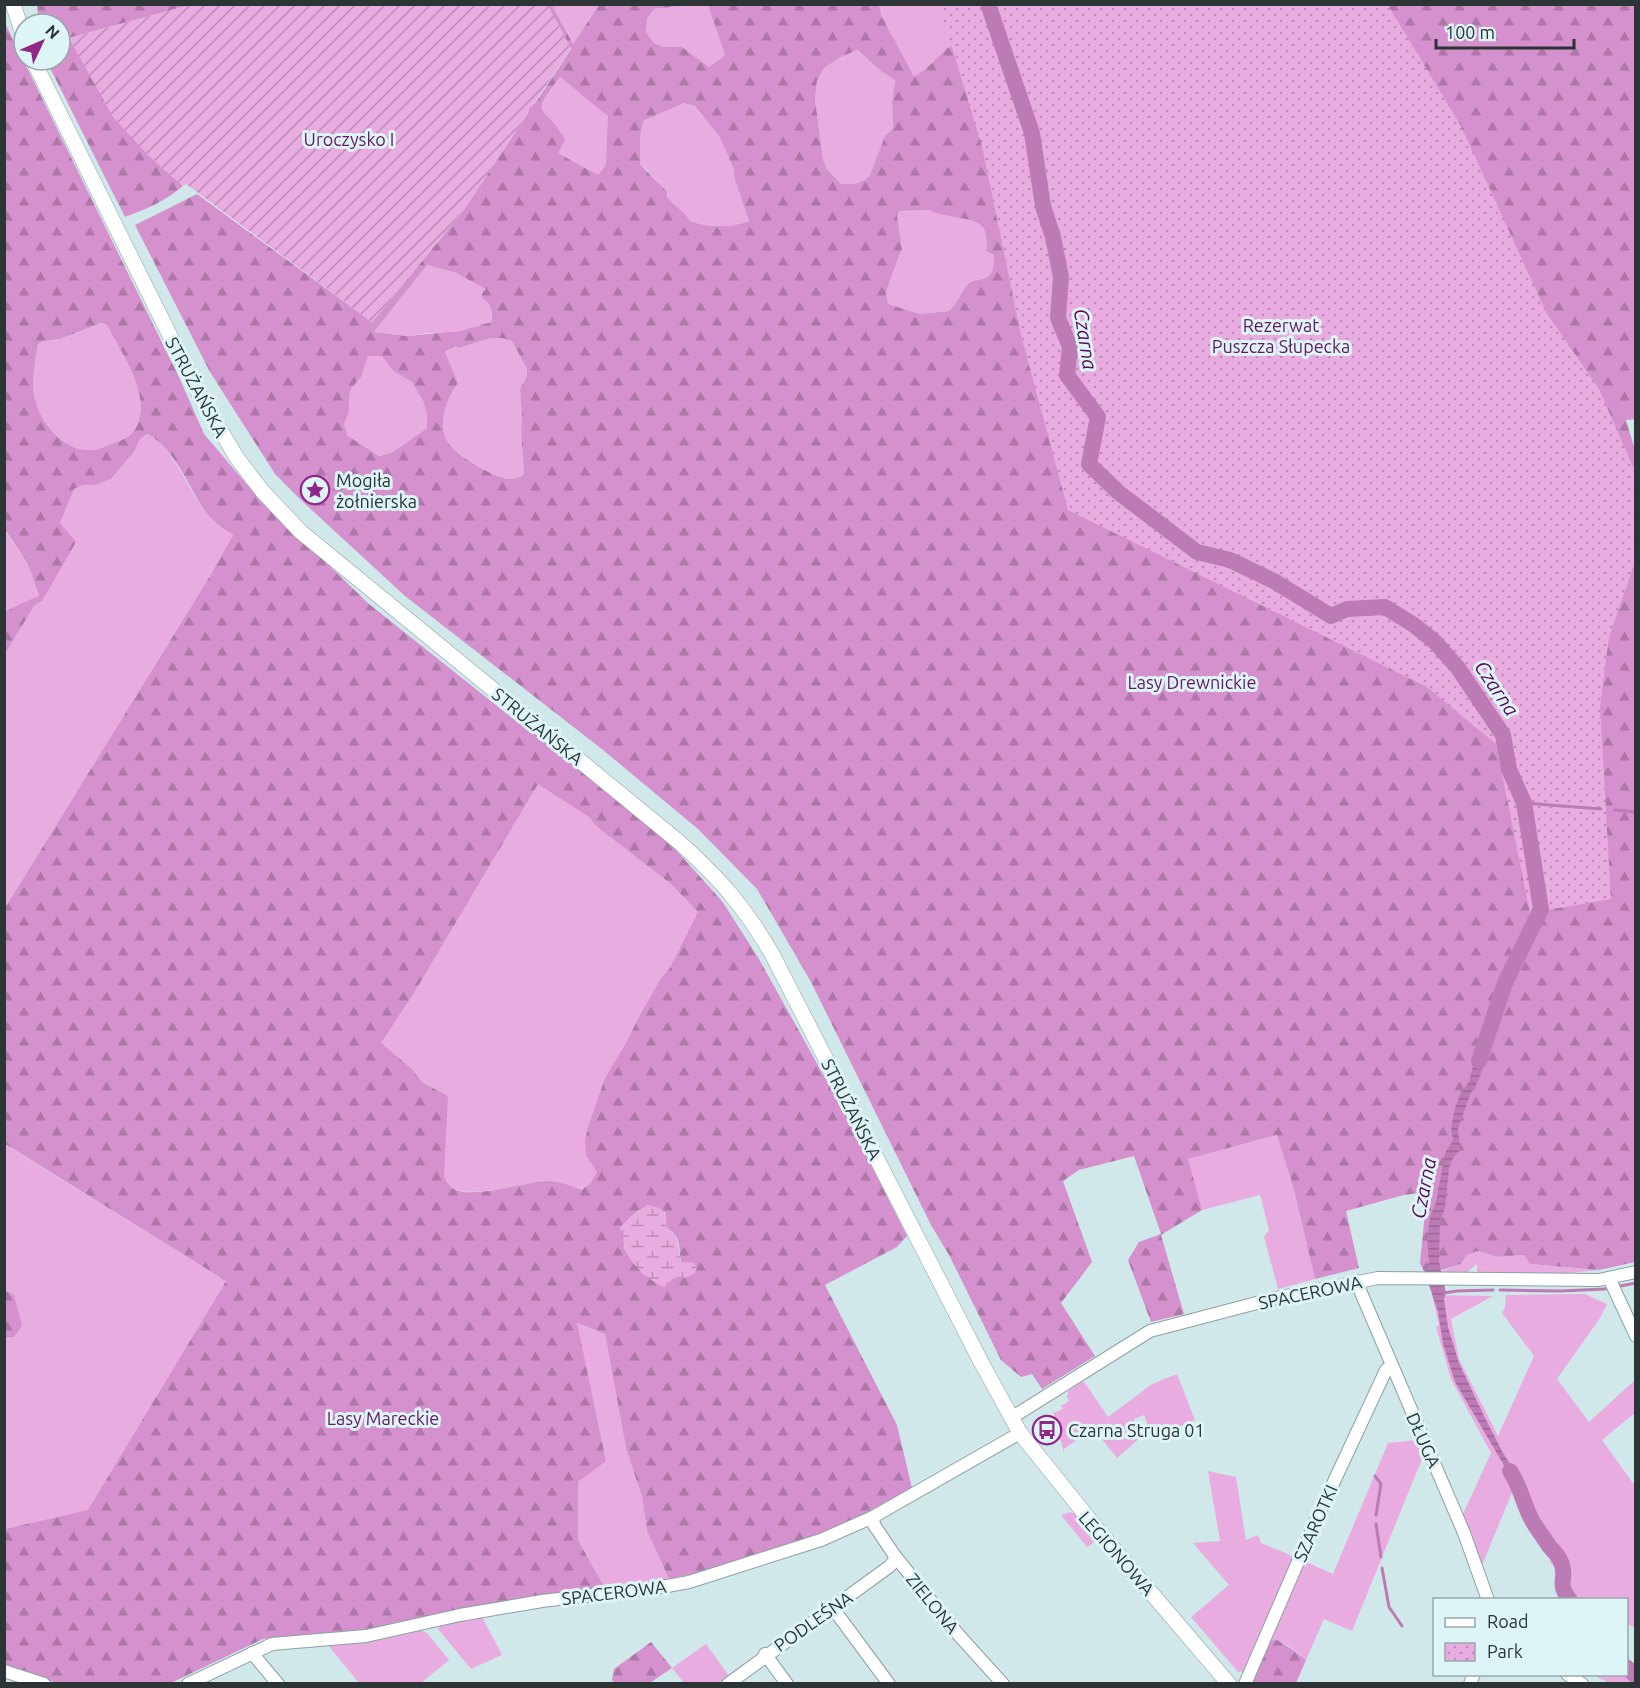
<svg xmlns="http://www.w3.org/2000/svg" width="1640" height="1688" font-family="Ubuntu,sans-serif">
<defs>
<pattern id="forest-firs" width="22" height="20" patternUnits="userSpaceOnUse" patternTransform="scale(1.5)"><rect width="22" height="20" fill="#d591cd"/><path d="M5 1l3.5 6h-7zM16 11l3.5 6h-7z" fill="#ad77a7"/></pattern>
<pattern id="wetland-marsh" width="20" height="14" patternUnits="userSpaceOnUse" patternTransform="scale(1.5)"><rect width="20" height="14" fill="#e9ace0"/><path d="M1 5h8M5 5V1M11 12h8M15 12V8" fill="none" stroke="#bd8db6"/></pattern>
<pattern id="park-dots" width="8" height="8" patternUnits="userSpaceOnUse" patternTransform="scale(1.5)"><rect width="8" height="8" fill="#e9ace0"/><path d="M2 2h.1M6 6h.1" fill="none" stroke="#bd8db6" stroke-width="1.8" stroke-linecap="round"/></pattern>
<pattern id="garden-furrows" width="10" height="10" patternUnits="userSpaceOnUse" patternTransform="scale(1.5)"><rect width="10" height="10" fill="#e9ace0"/><path d="M-1 1l2-2M0 10L10 0M9 11l2-2" fill="none" stroke="#bd8db6"/></pattern>
<pattern id="water-rules" width="6" height="5" patternUnits="userSpaceOnUse" patternTransform="scale(1.5)"><rect width="6" height="5" fill="#bd7bb5"/><path d="M0 2.5h6" fill="none" stroke="#9a6694"/></pattern>
</defs>
<rect width="100%" height="100%" fill="#d1e8eb"/>
<!-- grass -->
<g fill="#e9ace0">
<path d="M552,5H599L573,44Z"/>
<path d="M689,5H709L725,55L709,67L682,47H663L654,43L646,32L647,19L654,9Z"/>
<path d="M879,5H951L953,44C940,53 926,72 914,76L882,17Z"/>
<path d="M856,50L882,72L895,80L892,102L893,128L888,133L870,175C862,184 852,184 841,184L827,169L823,159L815,99L817,81L824,68L841,57Z"/>
<path d="M560,77L609,116L606,165L598,175L558,153L561,131C556,126 547,121 544,115C536,101 553,87 560,77Z"/>
<path d="M684,103L695,106L719,136L733,167L735,180L749,221C730,228 709,228 690,221C684,210 667,205 667,192C657,183 650,171 640,164V139L643,121Z"/>
<path d="M929,210C955,224 993,209 986,251L994,255C994,290 977,272 966,287C960,294 957,304 949,311L920,314L891,305L888,303L886,294L889,283L902,250L897,215L899,211Z"/>
<path d="M427,265L456,273L487,289L485,292L491,306V322L460,331L439,334L430,333L407,336L374,332Z"/>
<path d="M103,323L107,325C120,351 145,385 140,415C137,431 129,438 114,443C107,445 100,450 92,450C64,452 41,424 35,399C31,381 35,362 38,344L43,341L60,339Z"/>
<path d="M491,338H502L512,341L527,369V376L520,389L522,415L521,432L524,475C520,477 515,479 511,479C497,480 453,453 447,441C437,423 447,398 458,383L445,353L456,345L460,348Z"/>
<path d="M368,356H382L393,371L412,382L423,401L427,415V428L393,452L379,456L348,436L344,425L349,411V397L351,389L361,377Z"/>
<path d="M147,434C163,441 169,453 178,467C193,491 206,522 233,535L210,576L5,908V654L34,606L42,601L60,523L74,489L83,485H95L111,479L134,452L140,439Z"/>
<path d="M4,530L27,562L39,597L22,603L5,612Z"/>
<path d="M538,783L589,817L597,826L671,884L698,911L774,1032L586,1187C575,1191 556,1179 542,1181C522,1184 450,1206 444,1177C442,1166 445,1151 446,1140C447,1125 446,1109 445,1094L423,1083L412,1069L380,1044L414,993Z"/>
<path d="M1278,1135L1293,1186L1315,1279L1278,1289L1264,1237L1269,1230L1260,1195L1202,1210L1187,1159Z"/>
<path d="M4,1144L226,1281L88,1511L5,1529V1337H14V1295L5,1289Z"/>
<path d="M1477,1251L1498,1257L1525,1255L1530,1264L1599,1270L1559,1274H1480L1477,1271V1264L1465,1274L1443,1273L1442,1271L1461,1264L1467,1255Z"/>
<path d="M1585,1294L1607,1304L1600,1318L1557,1379L1589,1422L1635,1380V1413L1602,1440L1635,1486V1628L1627,1624L1626,1600L1566,1599L1556,1587L1555,1568L1550,1562V1558L1537,1543V1538L1514,1488L1482,1565L1462,1516L1491,1453L1451,1379L1436,1327L1439,1325L1432,1295L1493,1296L1451,1319L1459,1359L1498,1436L1534,1356L1502,1313L1505,1308L1506,1295Z"/>
<path d="M576,1323L605,1334L626,1448L642,1497L647,1531L669,1579L606,1590L578,1540V1482L606,1460Z"/>
<path d="M1177,1374L1195,1420L1153,1438L1144,1415L1134,1419L1141,1437L1117,1458L1093,1428L1064,1449V1453L1053,1413L1063,1409L1061,1406L1069,1401L1067,1397L1069,1390C1075,1388 1077,1384 1082,1381L1085,1383L1108,1417L1152,1384Z"/>
<path d="M1417,1440L1424,1454L1352,1631L1324,1619L1306,1660C1296,1651 1284,1639 1270,1641L1302,1560L1333,1574L1388,1443Z"/>
<path d="M1208,1471L1236,1477L1246,1540L1258,1535L1261,1543L1295,1557L1245,1671L1238,1672L1191,1617L1229,1585L1193,1543L1220,1541Z"/>
<path d="M1071,1512L1080,1517L1098,1540L1087,1547L1061,1515Z"/>
<path d="M482,1617L502,1655L471,1669L438,1629L440,1625Z"/>
<path d="M420,1630L427,1633L449,1660L421,1683H359L327,1644L383,1638Z"/>
<path d="M706,1644L729,1676L718,1683H684L672,1668Z"/>
<path d="M1627,1661L1635,1669V1683H1609L1597,1677L1598,1675L1626,1674Z"/>
</g>
<!-- forest -->
<g fill="url(#forest-firs)" fill-rule="evenodd">
<path d="M37,5H190L69,38L146,153L183,186C166,201 146,209 125,217L46,60H60V24H39Z"/>
<path d="M547,5H552L573,44L599,5H689L654,9L647,19L646,32L654,43L663,47H682L709,67L725,55L708,5H879L882,17L914,76C926,72 941,52 953,44L951,5H1635L1636,419L1626,420L1636,453L1635,1262L1599,1270L1530,1264L1524,1255L1498,1257L1477,1251L1467,1255L1461,1264L1442,1270L1425,1273L1420,1263L1427,1192L1404,1195L1346,1211L1359,1268L1315,1279L1293,1186L1277,1135L1188,1159L1202,1210L1161,1235L1184,1314L1151,1322L1128,1260L1139,1242L1161,1234L1134,1156L1079,1170L1063,1181L1092,1262L1061,1303L1095,1356L1042,1389L1032,1374L1021,1377L1001,1360L949,1255L931,1225L811,982L757,889L698,829L603,750L405,596L303,502L275,474L210,372L135,225L197,194L372,322L463,211L528,113L529,108L536,102L571,49ZM857,50L882,72L895,80L892,102L893,128L885,136L870,175C862,184 853,184 841,184L827,169L823,159L815,99L817,81L824,68L841,57ZM560,77L608,116L606,165L598,175L558,153L565,140C548,104 525,121 560,77ZM684,103L695,106L719,136L733,167L735,180L749,221C730,228 709,228 690,221C685,211 673,206 667,196V192L640,164V139L643,121ZM929,210C955,224 993,209 986,251L994,255C994,290 977,272 966,287C960,294 957,304 949,311L920,314L891,305L888,303L886,294L889,283L902,249L897,215L899,211ZM427,265L456,273L486,289L482,293V298C491,303 493,311 491,322L460,331L407,336L374,332ZM491,338H502L512,341L527,369V376L520,389L522,415L521,432L524,475C520,477 515,479 511,479C497,480 452,453 447,441C437,423 447,398 458,383L445,352L456,346L459,348ZM368,356H382L393,371L412,382L423,401L427,415V428L393,452L379,456L348,436L344,425L349,411V397L351,389L361,377Z"/>
<path d="M5,23L180,379L204,434L256,495L369,604L526,729L558,743L675,849L722,901L759,959L849,1121L907,1236L897,1247L825,1285L897,1425L912,1488L839,1527L722,1567L669,1579L647,1531L642,1497L626,1448L605,1334L577,1323L606,1461L578,1482V1540L606,1590L389,1627L263,1639L171,1683H58L5,1668V1529L88,1510L226,1281L5,1144V908L210,576L233,535C223,529 212,521 205,511C189,488 173,445 147,434L140,439L134,452L111,479L95,485H83L74,489L60,523L76,542L42,601L34,606L5,654V612L22,603L39,596L27,562L5,530ZM102,323L107,325C120,351 145,385 140,415C137,432 129,438 114,443C107,445 100,450 92,450C64,452 41,424 35,399C31,381 35,362 38,344L43,341L60,339ZM538,784L589,817L596,826L671,884L698,912L670,968L662,977L641,1013L625,1045L605,1078L588,1127L585,1141L586,1155L597,1172L590,1184L582,1189C569,1186 559,1180 545,1181C524,1182 464,1203 449,1185C447,1183 446,1180 444,1177L448,1097L445,1094L423,1083L412,1069L381,1043L414,993ZM639,1210L665,1212L667,1228C681,1237 679,1247 681,1262L689,1264L674,1278L644,1275L624,1248V1235L620,1228Z"/>
<path d="M4,1289L14,1295L22,1326L14,1337H5Z"/>
<path d="M1277,1640L1292,1649L1306,1660L1296,1683H1253L1270,1641Z"/>
<path d="M651,1642L672,1668L650,1683H614L612,1680L614,1669Z"/>
</g>
<!-- wetland -->
<path fill="url(#wetland-marsh)" d="M647,1205C666,1209 665,1210 667,1228C680,1237 678,1247 681,1262L694,1263L697,1267L695,1273L683,1279L674,1278L664,1287C650,1282 627,1261 624,1246C623,1239 624,1235 620,1228L630,1217Z"/>
<!-- park -->
<path fill="url(#park-dots)" d="M939,5H1388L1461,126L1546,312L1599,389L1634,469L1636,478L1635,562L1609,637L1600,707L1611,899L1530,913L1496,744L1427,687L1068,510L1021,335L982,146Z"/>
<!-- garden -->
<path fill="url(#garden-furrows)" d="M547,4L571,48L535,102L529,108L528,113L463,211L372,322L186,184L183,186L146,153L113,117L69,38L190,5Z"/>
<!-- water -->
<path fill="url(#water-rules)" d="M1485,1038L1490,1041L1483,1055L1482,1071L1474,1090L1471,1092L1458,1129L1460,1150L1453,1158L1449,1168L1445,1208L1440,1222L1439,1262L1446,1293L1444,1299L1448,1327L1459,1363L1484,1416L1503,1453L1524,1485L1519,1491L1455,1382L1443,1344L1438,1312L1425,1273L1429,1263L1427,1237L1430,1217L1436,1202L1445,1153L1453,1140L1451,1128L1455,1108L1461,1092L1469,1082L1474,1062Z"/>
<g fill="none" stroke-linecap="round" stroke-linejoin="round">
<!-- stream -->
<g stroke="#bd7bb5" stroke-width="3">
<path d="M1524,803L1601,809"/>
<path d="M1615,810L1636,812"/>
<path d="M1620,1286L1636,1283"/>
<path d="M1500,1290L1560,1291L1605,1289"/>
<path d="M1444,1293L1457,1291L1493,1290"/>
<path d="M1375,1476L1381,1484L1376,1515"/>
<path d="M1376,1524L1381,1557"/>
<path d="M1382,1568L1389,1607L1402,1626"/>
</g>
<!-- river -->
<g stroke="#bd7bb5" stroke-width="16">
<path d="M988,4L1032,133L1043,206L1053,237L1061,277L1058,318L1070,347L1067,375L1098,417L1089,464L1118,492L1197,552L1230,560L1274,581L1331,616L1347,609L1385,607L1414,625L1435,642L1458,668L1503,735L1509,769L1524,803L1541,909L1505,983L1479,1061"/>
<path d="M1510,1471C1522,1489 1523,1505 1533,1522C1538,1530 1544,1538 1549,1546C1554,1552 1560,1556 1562,1565C1567,1580 1556,1583 1570,1600"/>
<path d="M1626,1667L1636,1676"/>
</g>
<!-- minor casing -->
<g stroke="#8ba0a3" stroke-width="14">
<g id="minor">
<path d="M1609,1278L1636,1336"/>
<path d="M1356,1281L1464,1533L1488,1600"/>
<path d="M1011,1418L1150,1331L1276,1298L1378,1278L1599,1280L1636,1272"/>
<path d="M873,1517L874,1525L895,1556L956,1632L1003,1684"/>
<path d="M832,1607L889,1684"/>
<path d="M252,1653L278,1684"/>
<path d="M765,1654L787,1684"/>
<path d="M4,1671L44,1684"/>
<path d="M1567,1674L1582,1684"/>
<path d="M188,1684L272,1644L366,1636L460,1615L542,1601L662,1587L689,1582L821,1540L873,1517L1020,1433"/>
<path d="M728,1684L890,1566L894,1561L895,1556"/>
<path d="M1245,1684L1317,1518L1386,1370L1391,1366"/>
<path d="M1470,1684L1474,1674"/>
</g>
</g>
<!-- major casing -->
<g stroke="#8ba0a3" stroke-width="16">
<g id="major">
<path d="M13,4L24,37"/>
<path d="M33,60L201,398L237,458L263,492L301,532L679,842C720,879 744,906 772,954L981,1362L1020,1433L1101,1534L1229,1684"/>
</g>
</g>
<!-- minor -->
<use href="#minor" stroke="#fff" stroke-width="12"/>
<!-- major -->
<use href="#major" stroke="#fff" stroke-width="15"/>
</g>
<!-- icons -->
<defs>
<g id="sight-ring" transform="scale(1.5)"><circle r="9.5" fill="#def5f8" stroke="#912689" stroke-width="1.5"/><path d="M0-6L1.8-2.2L6-1.7L2.9 1.2L3.7 5.4L0 3.3L-3.7 5.4L-2.9 1.2L-6-1.7L-1.8-2.2Z" fill="#912689"/></g>
<g id="bus-ring" transform="scale(1.5)"><circle r="9.5" fill="#def5f8" stroke="#912689" stroke-width="1.5"/><path d="M-5-6H5V4H4V6H2V4H-2V6H-4V4H-5ZM-3.5-4V0h7V-4ZM-3.5 1.2v1.5H-2V1.2ZM2 1.2v1.5H3.5V1.2Z" fill="#912689"/></g>
</defs>
<g fill-rule="evenodd">
<use href="#sight-ring" x="315" y="490"/>
<use href="#bus-ring" x="1047" y="1430"/>
</g>
<g text-anchor="middle" dominant-baseline="central" stroke-width="6" stroke-linejoin="round" paint-order="stroke">
<!-- park labels -->
<g font-size="18" fill="#671661" stroke="#def5f8">
<text x="349" y="139">Uroczysko I</text>
<text x="1281" y="325">Rezerwat<tspan x="1281" dy="21">Puszcza Słupecka</tspan></text>
<text x="1192" y="682">Lasy Drewnickie</text>
<text x="383" y="1418">Lasy Mareckie</text>
</g>
<!-- street labels -->
<g font-size="18" fill="#2c3435" stroke="#def5f8">
<text transform="translate(197 387) rotate(62)">STRUŻAŃSKA</text>
<text transform="translate(538 726) rotate(39)">STRUŻAŃSKA</text>
<text transform="translate(852 1109) rotate(63)">STRUŻAŃSKA</text>
<text transform="translate(1310 1292) rotate(-12)">SPACEROWA</text>
<text transform="translate(1424 1440) rotate(66)">DŁUGA</text>
<text transform="translate(1315 1523) rotate(-66)">SZAROTKI</text>
<text transform="translate(1117 1553) rotate(49)">LEGIONOWA</text>
<text transform="translate(614 1592) rotate(-7)">SPACEROWA</text>
<text transform="translate(933 1603) rotate(51)">ZIELONA</text>
<text transform="translate(813 1621) rotate(-35)">PODLEŚNA</text>
</g>
<!-- poi labels -->
<g font-size="18" fill="#2c3435" stroke="#def5f8" text-anchor="start">
<text x="336" y="480">Mogiła<tspan x="336" dy="21">żołnierska</tspan></text>
<text x="1068" y="1430">Czarna Struga 01</text>
</g>
<!-- water labels -->
<g font-size="20" font-style="italic" fill="#5c0756" stroke="#def5f8">
<text transform="translate(1086 339) rotate(81)">Czarna</text>
<text transform="translate(1497 688) rotate(56)">Czarna</text>
<text transform="translate(1423 1188) rotate(-79)">Czarna</text>
</g>
</g>
<!-- border -->
<rect width="1640" height="1688" fill="none" stroke="#2c3435" stroke-width="12"/>
<!-- legend -->
<rect x="1433" y="1598" width="195" height="78" fill="#def5f8" stroke="#97a8aa" stroke-width="1.5"/>
<rect x="1445" y="1618" width="30" height="9" fill="#ffffff" stroke="#97a8aa" stroke-width="1.5"/>
<text x="1487" y="1628" font-size="18" fill="#2c3435">Road</text>
<rect x="1445" y="1643" width="30" height="18" fill="url(#park-dots)" stroke="#97a8aa" stroke-width="1.5"/>
<text x="1487" y="1658" font-size="18" fill="#2c3435">Park</text>
<!-- north arrow -->
<g transform="translate(42 42) rotate(46)"><circle r="28" fill="#def5f8" stroke="#97a8aa" stroke-width="1.5"/>
<path d="M0-4.5L10 22L0 15L-10 22Z" fill="#912689"/>
<text y="-9" font-size="16" font-weight="bold" text-anchor="middle" fill="#2c3435">N</text>
</g>
<!-- scale -->
<path d="M1436 39v9h138v-9" fill="none" stroke="#2c3435" stroke-width="3"/>
<text x="1445" y="39" font-size="18" fill="#2c3435" stroke="#def5f8" stroke-width="4.5" paint-order="stroke">100 m</text>
</svg>
